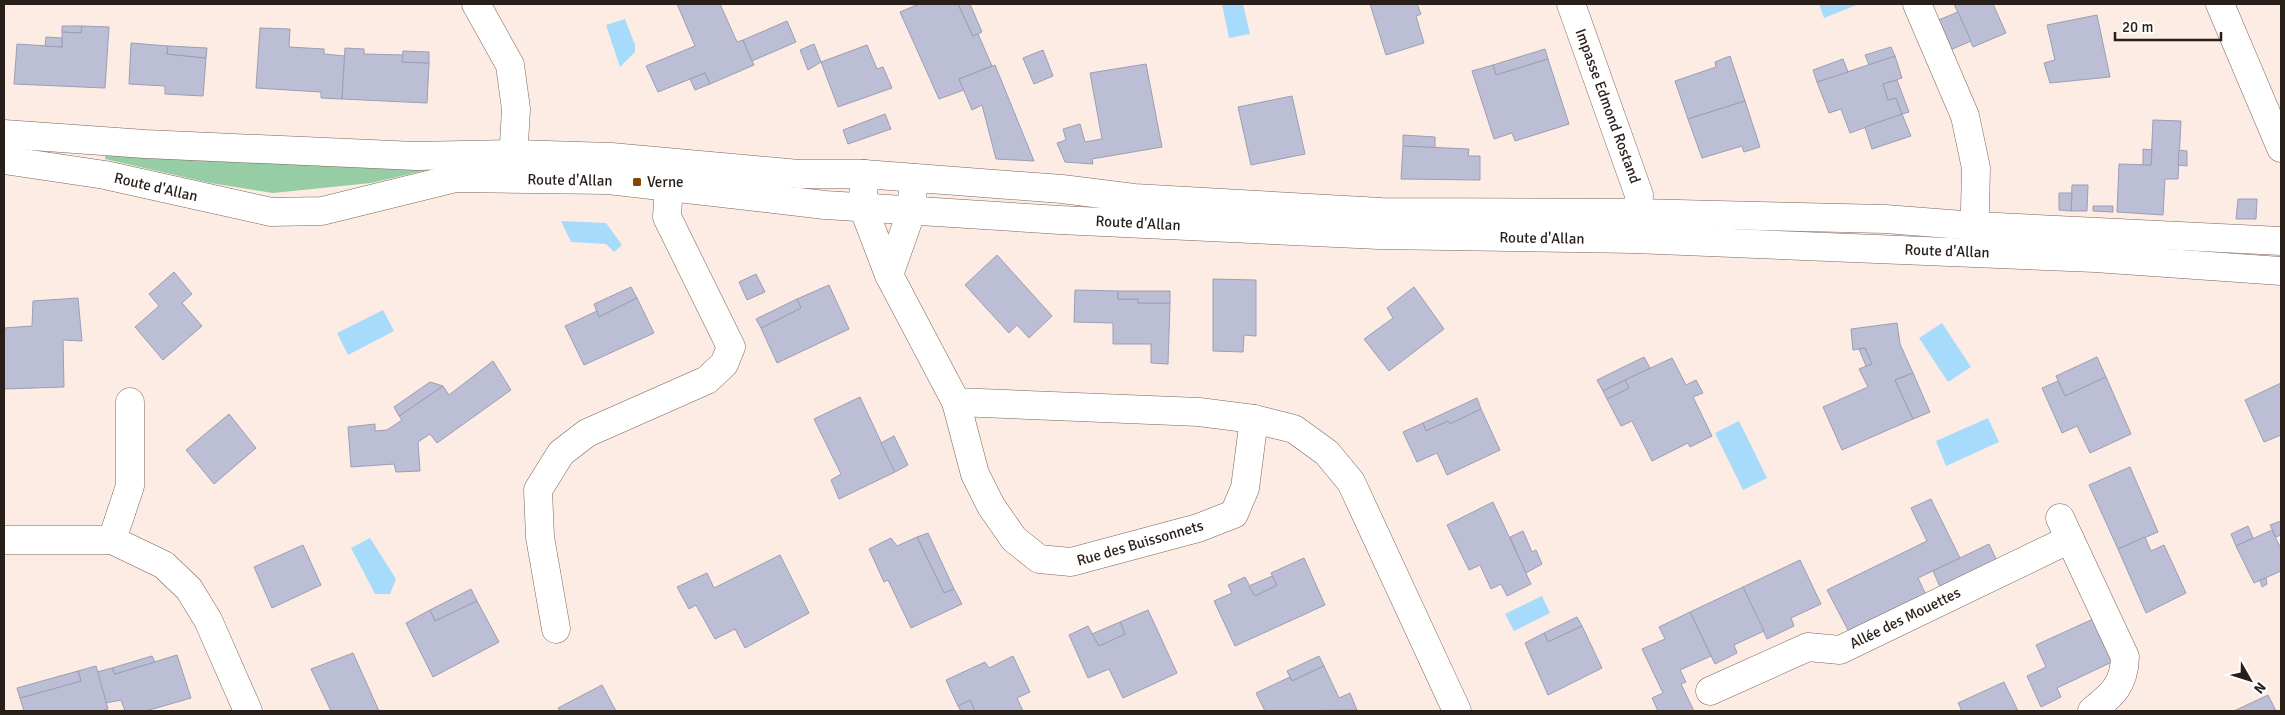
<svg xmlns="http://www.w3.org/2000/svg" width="2285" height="715" font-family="Signika,sans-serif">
<rect width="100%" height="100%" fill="#fcece4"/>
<!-- green -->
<path fill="#97cda4" d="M107,148L444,166L371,183L273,193L210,183L105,159Z"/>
<!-- water -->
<g fill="#a7dbfb">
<path d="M1222,4H1243L1250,34L1229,38Z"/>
<path d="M1819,4H1859L1824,18Z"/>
<path d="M625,19L635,45V52L620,67L606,25Z"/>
<path d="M561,221L606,223L622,245L614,252L606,244L571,242Z"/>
<path d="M383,310L394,331L348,355L337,333Z"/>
<path d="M1942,323L1971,367L1948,382L1919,338Z"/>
<path d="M1988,418L1999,442L1946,466L1936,441Z"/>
<path d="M1739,421L1767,478L1743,490L1715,433Z"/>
<path d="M370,538L396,579L390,594H375L351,548Z"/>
<path d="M1542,596L1550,613L1514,631L1505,614Z"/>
</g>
<!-- building -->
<g fill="#bcbed6" stroke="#9b9eb5">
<path d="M677,4H720L737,42L743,40L754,65L710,84L705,73L658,92L646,66L695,46Z"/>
<path d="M919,4H958L973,36L978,34L992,66L959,79L964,90L939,99L900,12Z"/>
<path d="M958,4H970L982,32L973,36Z"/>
<path d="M1370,4H1417L1421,14L1416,16L1424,43L1386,55Z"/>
<path d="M1954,4H1993L2006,33L1973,47Z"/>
<path d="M1958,12L1971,41L1948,51L1936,21Z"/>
<path d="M2097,15L2110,77L2050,83L2044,63L2055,60L2047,25Z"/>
<path d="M787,21L796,42L752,61L743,40Z"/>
<path d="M62,26H82L81,33L62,32Z"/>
<path d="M82,26L109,27L105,88L14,84L17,44L62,47V32L81,33Z"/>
<path d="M260,28L290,29L289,47L324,49V54L345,56L342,99L321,98V92L256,88Z"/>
<path d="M46,37L62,38V47L45,46Z"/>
<path d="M131,43L168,46L167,54L206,58L203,96L165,94V86L129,84Z"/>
<path d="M814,44L821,62L808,70L800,50Z"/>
<path d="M867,45L877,69L883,67L892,88L838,107L821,62Z"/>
<path d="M168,46L207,48L206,58L167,54Z"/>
<path d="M1891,47L1895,56L1869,65L1865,55Z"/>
<path d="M345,48L364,49V54L403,55L402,62L429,63L427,103L342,99Z"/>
<path d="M1545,49L1548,59L1496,75L1493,65Z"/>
<path d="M1043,50L1053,76L1034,84L1023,58Z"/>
<path d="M403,51L429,52V63L402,62Z"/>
<path d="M1730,56L1745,101L1688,119L1675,81L1716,67L1715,62Z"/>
<path d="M1895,56L1902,78L1883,84L1888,100L1896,98L1902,114L1850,133L1841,109L1829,113L1817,82Z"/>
<path d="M1548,59L1569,124L1515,141L1512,133L1494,139L1472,71L1493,65L1496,75Z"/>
<path d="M1843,59L1848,72L1817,82L1813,70Z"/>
<path d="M1146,64L1162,147L1092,159L1093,164L1065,162L1057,143L1066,140L1063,129L1080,124L1085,142L1102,139L1090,73Z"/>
<path d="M995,65L1034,161L996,159L982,105L972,110L959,79Z"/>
<path d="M705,73L710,84L695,90L690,79Z"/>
<path d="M1897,80L1909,112L1902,114L1896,98L1888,100L1883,84Z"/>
<path d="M1292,96L1305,154L1251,165L1238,107Z"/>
<path d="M1745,101L1760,147L1744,152L1742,146L1702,158L1688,119Z"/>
<path d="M885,114L891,129L848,144L843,130Z"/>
<path d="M1902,114L1911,136L1872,149L1865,127Z"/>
<path d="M2153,120L2181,121L2178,179H2165L2163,215L2117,212L2119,164L2151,165Z"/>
<path d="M1403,135L1435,137V148L1403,146Z"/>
<path d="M1403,146L1469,149L1468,156H1480V180L1401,179Z"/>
<path d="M2143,149L2152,150L2151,165H2143Z"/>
<path d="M2179,150L2187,151V166L2178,165Z"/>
<path d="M2072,185H2088L2087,211H2071Z"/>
<path d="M2059,193H2072L2071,211L2059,210Z"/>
<path d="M2238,199H2257L2256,219H2236Z"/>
<path d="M2093,206H2113V212L2093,211Z"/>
<path d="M997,255L1052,316L1029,338L1017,325L1009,333L965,285Z"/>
<path d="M174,272L192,294L182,303L202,326L163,360L135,327L159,306L149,294Z"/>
<path d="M756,274L765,292L747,300L739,282Z"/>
<path d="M1213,279L1256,280V336L1244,335L1243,352L1213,351Z"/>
<path d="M829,285L849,329L777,363L761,328L801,308L797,299Z"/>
<path d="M631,287L637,298L599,317L594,304Z"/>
<path d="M1414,287L1444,329L1389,371L1364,339L1393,318L1387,308Z"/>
<path d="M1075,290L1118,291V299H1138V303H1170L1168,364L1151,363V344H1113V323L1074,322Z"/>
<path d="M1118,291H1170V303H1138V299H1118Z"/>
<path d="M78,298L82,341L63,340L64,387L4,389V328L32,326L33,301Z"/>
<path d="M637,298L654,333L584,365L565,326L597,311L599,317Z"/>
<path d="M797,299L801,308L761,328L756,319Z"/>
<path d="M1897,323L1900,344L1913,373L1895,380L1913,419L1842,450L1823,407L1868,387L1859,369L1872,364L1865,348L1853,350L1851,329Z"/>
<path d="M1865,348L1872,364L1866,366L1859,349Z"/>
<path d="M1644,357L1650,368L1603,391L1597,380Z"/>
<path d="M2097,357L2106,377L2065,396L2056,376Z"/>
<path d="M1672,358L1686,385L1696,380L1703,393L1693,397L1712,436L1690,447L1688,443L1652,461L1632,421L1621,426L1607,399L1629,388L1625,380Z"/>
<path d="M493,361L511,390L437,443L430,434L418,442L420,471L396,472L394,464L351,467L348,427L375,424V431L387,430L402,420L399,416L443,386L449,395Z"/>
<path d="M1913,373L1930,412L1913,419L1895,380Z"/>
<path d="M2106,377L2131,434L2090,453L2077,426L2062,433L2042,388L2058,381L2065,396Z"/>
<path d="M1625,380L1629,388L1607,399L1603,391Z"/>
<path d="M430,382L443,386L399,416L394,407Z"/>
<path d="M2281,383V435L2264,442L2245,400Z"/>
<path d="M860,397L895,472L839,499L831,480L841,474L814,419Z"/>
<path d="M1477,398L1481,409L1450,424L1448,421L1426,431L1423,423Z"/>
<path d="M1481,409L1500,450L1447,475L1437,453L1417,462L1403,432L1423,423L1426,431L1448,421L1450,424Z"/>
<path d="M229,414L256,448L214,484L186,450Z"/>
<path d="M894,436L908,465L895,472L881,443Z"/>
<path d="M2130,467L2158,532L2118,549L2089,485Z"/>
<path d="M1931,499L1960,558L1918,578L1926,595L1849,632L1827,590L1927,541L1911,508Z"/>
<path d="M1493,502L1531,584L1507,596L1501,584L1491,589L1480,565L1469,570L1447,525Z"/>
<path d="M2281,521V535L2276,537L2270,525Z"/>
<path d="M2248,526L2253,538L2236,546L2231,534Z"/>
<path d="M2272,530L2281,549V571L2254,583L2236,546Z"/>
<path d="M1523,531L1532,552L1536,550L1542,564L1526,573L1510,537Z"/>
<path d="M928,533L954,589L944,593L917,537Z"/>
<path d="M917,537L944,593L954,589L962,604L911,628L888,580L884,582L869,549L891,538L897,546Z"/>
<path d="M2145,537L2151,551L2164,545L2186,593L2146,613L2118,549Z"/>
<path d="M1989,544L1996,559L1991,566L1941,589L1933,571Z"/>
<path d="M303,545L321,585L272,608L254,567Z"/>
<path d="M780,555L809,613L745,648L735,629L715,639L696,605L689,609L677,587L707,573L714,588Z"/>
<path d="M1304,558L1325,605L1235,646L1214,601L1232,593L1228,585L1245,577L1255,596L1277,585L1271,573Z"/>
<path d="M1800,560L1821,604L1791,618L1794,626L1767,639L1743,587Z"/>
<path d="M1272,576L1277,585L1255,596L1249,586Z"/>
<path d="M2266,578L2267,584L2262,587L2260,580Z"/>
<path d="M1743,587L1764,631L1734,645L1737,653L1715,664L1690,612Z"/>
<path d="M471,589L477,601L435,621L430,610Z"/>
<path d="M477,601L499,642L433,677L406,623L430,610L435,621Z"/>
<path d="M1148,610L1177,673L1123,698L1109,669L1088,678L1069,635L1088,626L1099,646L1125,634L1120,622Z"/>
<path d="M1690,612L1711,656L1680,670L1686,682L1681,684L1694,711H1658L1652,698L1663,693L1642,649L1665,639L1659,627Z"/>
<path d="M1577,617L1582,626L1548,642L1544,633Z"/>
<path d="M2093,619L2112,662L2057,688L2061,697L2041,707L2027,676L2046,667L2036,645Z"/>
<path d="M1120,622L1125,634L1099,646L1092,634Z"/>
<path d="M1582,626L1602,668L1548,695L1525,643L1544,633L1548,642Z"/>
<path d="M353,653L379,711H331L311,669Z"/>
<path d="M177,655L191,698L146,711H125L121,700L106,703L97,672L112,668L115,674Z"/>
<path d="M152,656L155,662L115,674L112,668Z"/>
<path d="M1013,656L1030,692L1017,698L1023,711H975L970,700L958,706L946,680L985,662L989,668Z"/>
<path d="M1319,656L1324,666L1292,681L1287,671Z"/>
<path d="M96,666L108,709L100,711H24L20,698L81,681L78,671Z"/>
<path d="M1324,666L1339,698L1350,693L1357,710L1265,711L1256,693L1290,677L1292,681Z"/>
<path d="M78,671L81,681L20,698L17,688Z"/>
<path d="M2004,682L2018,711H1962L1958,703Z"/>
<path d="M602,685L616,711H560L558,708Z"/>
<path d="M2268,695L2276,711H2234Z"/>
<path d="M970,700L975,711H961L958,706Z"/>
</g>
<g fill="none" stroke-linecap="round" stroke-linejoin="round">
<!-- minor casing -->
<g stroke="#7a6459" stroke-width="29">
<g id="minor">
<path d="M476,4L510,65L516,109L512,178"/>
<path d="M1571,4L1639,195L1635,235"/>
<path d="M1917,4L1965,116L1976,168L1974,249"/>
<path d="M2220,4L2281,148"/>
<path d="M864,174L863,207L889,275L956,402L1199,412L1254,419L1294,429L1327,453L1351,482L1457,711"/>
<path d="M889,275L912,210L913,178"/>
<path d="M956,402L975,474L991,506L1014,539L1039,559L1071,562L1198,528L1234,514L1245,488L1254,419"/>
<path d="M2060,518L2125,657C2124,685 2113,694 2092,711"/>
<path d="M4,540H112L164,565L189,589L208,620L248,711"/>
<path d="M112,540L130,486V402"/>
<path d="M556,629L540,537L538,490L561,453L587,433L707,380L724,364L731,347L667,217L670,163"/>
<path d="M1710,691L1808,647L1840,650L2070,539"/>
</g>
</g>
<!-- tertiary casing -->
<g stroke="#7a6459" stroke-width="29">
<g id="tertiary">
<path d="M4,134L145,144L416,156L515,154L611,157L799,174H864L1062,189L1134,198L1381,212L1637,213L1885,219L1976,226L2281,241"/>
<path d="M4,160L105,175L271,212L322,211L456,178L608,180L825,205L1060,220L1379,235L1635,239L1974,253L2095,258L2281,271"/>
</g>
</g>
<!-- minor -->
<use href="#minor" stroke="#fff" stroke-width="28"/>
<!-- tertiary -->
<use href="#tertiary" stroke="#fff" stroke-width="28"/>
</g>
<!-- markers -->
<rect fill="#834900" stroke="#fff" stroke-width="2" x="632" y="177" width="10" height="10" rx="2.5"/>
<g text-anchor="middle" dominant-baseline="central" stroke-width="4" stroke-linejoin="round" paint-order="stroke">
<!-- street labels -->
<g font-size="15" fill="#281f1a" stroke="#fff">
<text transform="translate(1608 106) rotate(70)">Impasse Edmond Rostand</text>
<text transform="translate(570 180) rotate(1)">Route d'Allan</text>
<text transform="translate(156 187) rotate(13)">Route d'Allan</text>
<text transform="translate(1138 223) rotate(3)">Route d'Allan</text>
<text transform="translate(1542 238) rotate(1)">Route d'Allan</text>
<text transform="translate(1947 251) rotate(2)">Route d'Allan</text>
<text transform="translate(1140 543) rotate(-16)">Rue des Buissonnets</text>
<text transform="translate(1905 618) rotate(-26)">Allée des Mouettes</text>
</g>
<!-- poi labels -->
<g font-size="15" fill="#281f1a" stroke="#fff" text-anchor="start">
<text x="647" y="182">Verne</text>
</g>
</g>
<!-- border -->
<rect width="2285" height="715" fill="none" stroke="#281f1a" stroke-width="10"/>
<!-- north arrow -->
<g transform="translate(2250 680) rotate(129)" stroke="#ffffff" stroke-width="4" paint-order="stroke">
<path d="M0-4L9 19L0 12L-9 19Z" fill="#281f1a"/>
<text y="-8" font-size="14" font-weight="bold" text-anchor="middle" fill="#281f1a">N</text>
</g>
<!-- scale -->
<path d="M2115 32v8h106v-8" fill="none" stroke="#281f1a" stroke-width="2.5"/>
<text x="2122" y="32" font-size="15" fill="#281f1a" stroke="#ffffff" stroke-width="4" paint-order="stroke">20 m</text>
</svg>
